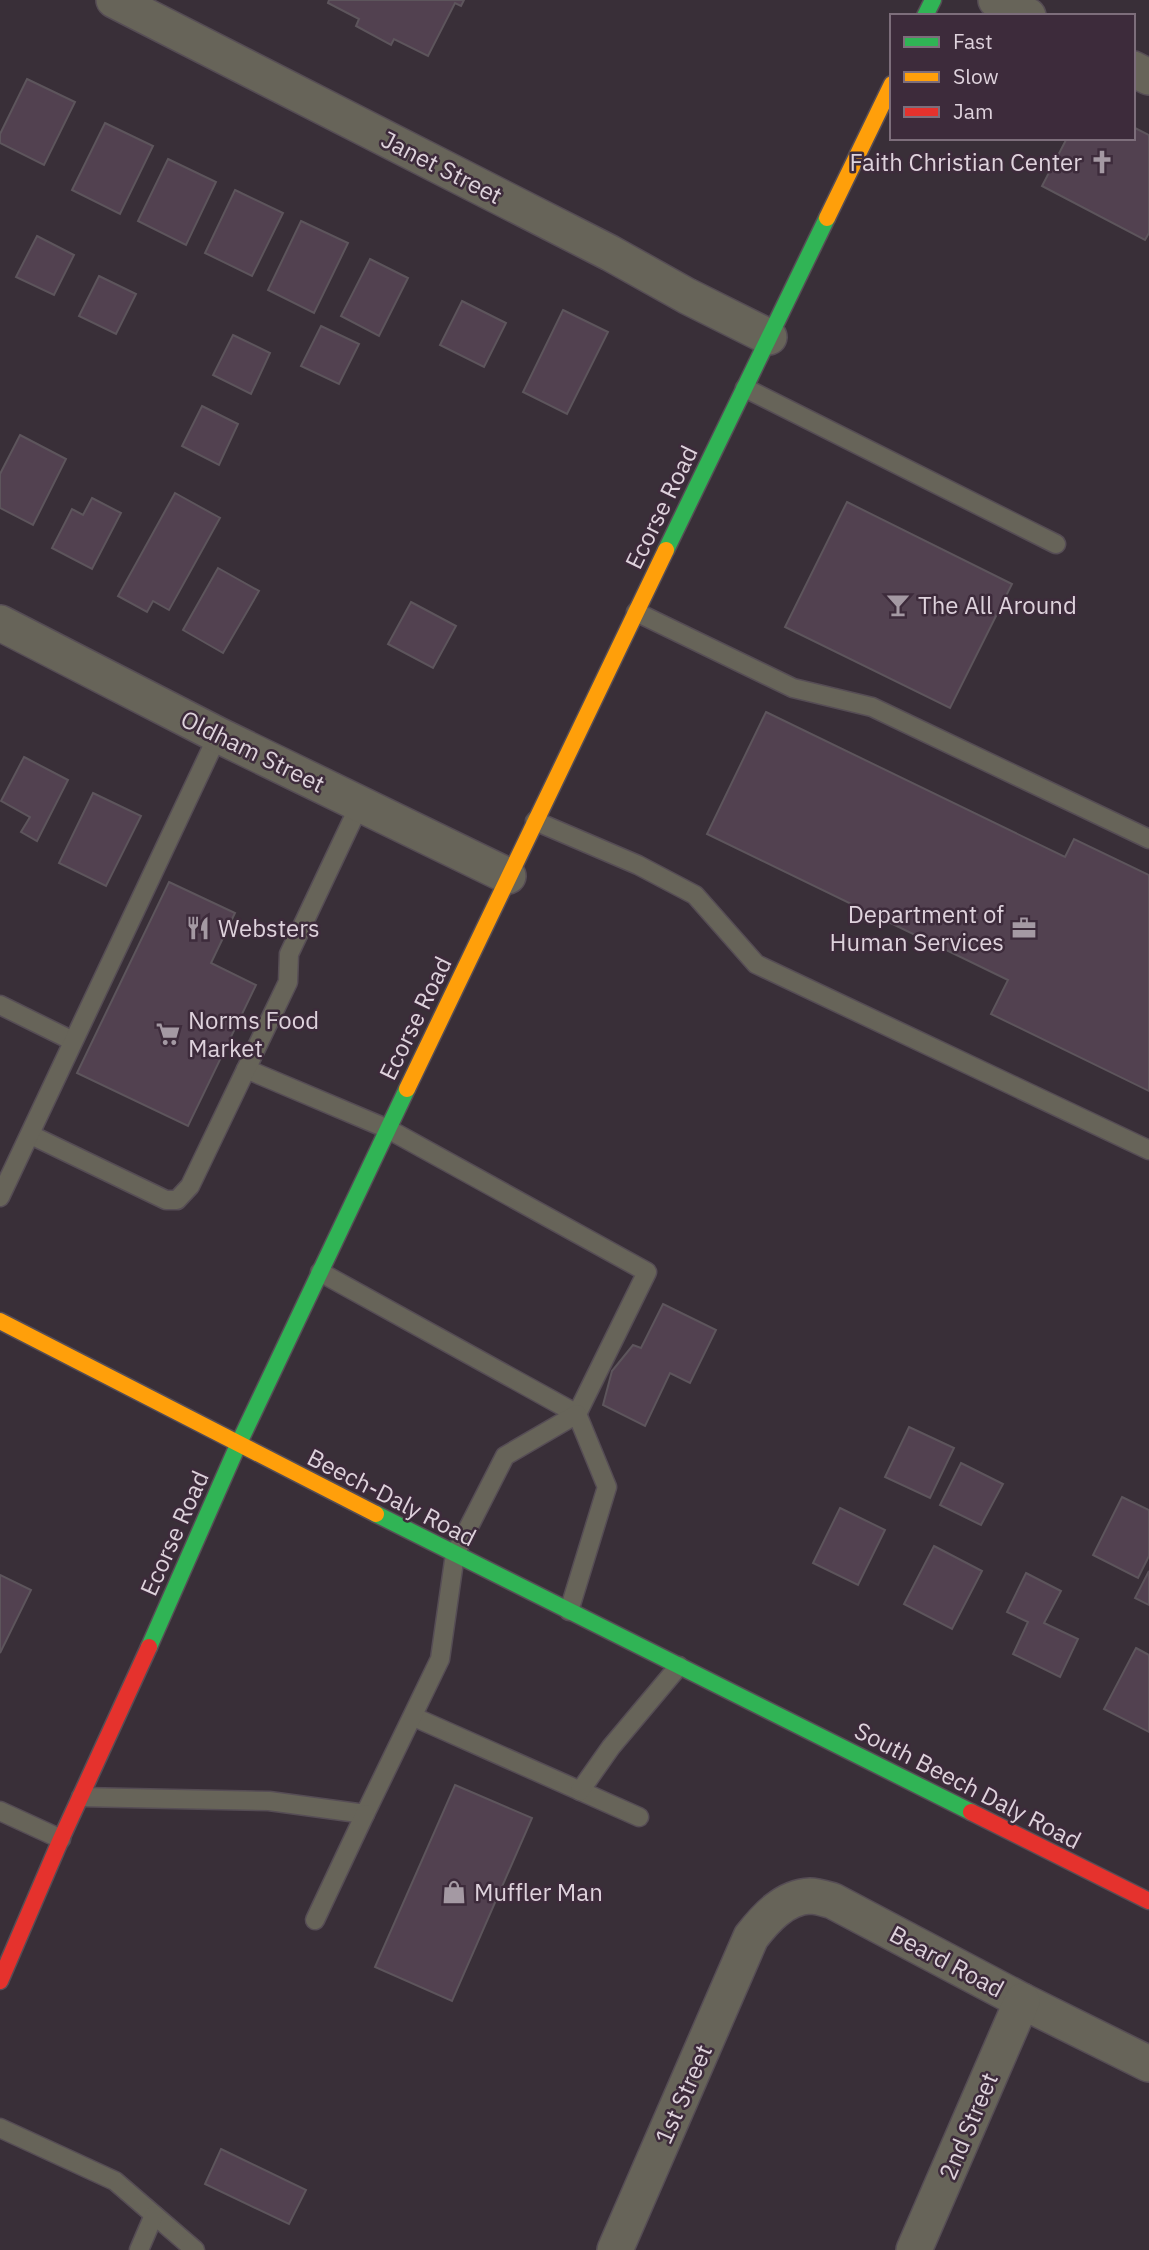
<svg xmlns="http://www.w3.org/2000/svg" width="1149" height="2250" font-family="'IBM Plex Sans',sans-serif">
<rect width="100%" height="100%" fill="#392f38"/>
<!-- building -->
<g fill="#524150" stroke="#5d555c" stroke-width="2">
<path d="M329,0H464L461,6L455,3L428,56L394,39L391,45L356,26L359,19L328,3Z"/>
<path d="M27,79L75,102L44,165L0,143V134Z"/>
<path d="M105,123L153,146L120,214L72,190Z"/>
<path d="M1133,127L1149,135V233L1145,240L1042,186L1067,138H1133Z"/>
<path d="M168,159L216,182L186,245L138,221Z"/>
<path d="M235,190L283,213L252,276L205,253Z"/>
<path d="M301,221L348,243L314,313L268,290Z"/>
<path d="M37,236L74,255L54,295L16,277Z"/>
<path d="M370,259L408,278L379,336L341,316Z"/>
<path d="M99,276L136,294L116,334L79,316Z"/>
<path d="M462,301L506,323L484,367L440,345Z"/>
<path d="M563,310L608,332L567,414L523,392Z"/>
<path d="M321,326L359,344L339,384L301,366Z"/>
<path d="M233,335L270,353L251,394L213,375Z"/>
<path d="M202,406L238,424L219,465L182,446Z"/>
<path d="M20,435L66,459L33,525L0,508V474Z"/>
<path d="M175,493L220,518L169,610L153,601L147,612L118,596Z"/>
<path d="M92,498L121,513L92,569L52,548L72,509L83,515Z"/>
<path d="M847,502L1012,584L950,708L785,627Z"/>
<path d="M218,568L259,591L223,653L183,630Z"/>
<path d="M411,602L456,626L433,668L388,644Z"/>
<path d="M766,712L1065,857L1074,839L1149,875V1091L991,1014L1008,980L707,834Z"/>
<path d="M24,757L68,780L37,841L21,832L30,817L1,801Z"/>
<path d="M93,793L141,816L106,886L59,863Z"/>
<path d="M169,882L235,913L211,963L256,985L188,1126L77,1073Z"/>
<path d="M663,1304L716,1330L690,1383L670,1373L645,1426L603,1405L612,1371L633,1345L641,1348Z"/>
<path d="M909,1427L954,1448L930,1498L885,1477Z"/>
<path d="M961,1463L1003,1484L981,1525L940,1505Z"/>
<path d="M1122,1497L1149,1510V1556L1138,1578L1093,1555Z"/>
<path d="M840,1508L885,1530L858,1585L813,1563Z"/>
<path d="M934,1546L982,1571L952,1629L904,1604Z"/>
<path d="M1149,1571V1605L1135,1598Z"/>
<path d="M1026,1573L1061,1591L1044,1623L1078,1639L1060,1677L1013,1654L1028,1622L1007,1612Z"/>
<path d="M0,1575L31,1590L0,1653Z"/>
<path d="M1136,1648L1149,1655V1732L1104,1709Z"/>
<path d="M455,1785L532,1818L452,2001L375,1967Z"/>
<path d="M221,2149L306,2190L289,2224L205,2184Z"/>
</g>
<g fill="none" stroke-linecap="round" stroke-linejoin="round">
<!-- lane casing -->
<g stroke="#564d55" stroke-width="21">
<g id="lane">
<path d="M745,388L1056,544"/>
<path d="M636,612L793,688L872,707L1149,839"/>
<path d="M535,821L638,865L695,895L756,964L1149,1150"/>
<path d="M0,1005L73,1041"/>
<path d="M246,1069L388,1129L647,1272L577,1414L320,1272"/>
<path d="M31,1135L166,1200H177L190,1186L288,982L289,954L360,804"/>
<path d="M0,1197L218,735"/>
<path d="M414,1717L639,1817"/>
<path d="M580,1791L611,1747L679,1666"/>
<path d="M81,1797L269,1801L365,1814L440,1659L455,1554L505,1456L577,1414L607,1487L569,1611"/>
<path d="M0,1811L61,1839"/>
<path d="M315,1920L365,1814"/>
<path d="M0,2128L115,2181L195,2250"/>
<path d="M139,2250L154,2215"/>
</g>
</g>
<!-- street casing -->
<g stroke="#564d55" stroke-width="38">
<g id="street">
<path d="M114,0L610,253L687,296L769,337"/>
<path d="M996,0L1028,16"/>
<path d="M1133,69L1149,77"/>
<path d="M0,623L218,735L508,876"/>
<path d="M615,2250L751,1937C765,1919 784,1897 810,1896C817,1896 826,1899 833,1901L1022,2001L1149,2064"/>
<path d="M914,2250L1022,2001"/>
</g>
</g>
<!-- fast casing -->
<g stroke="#564d55" stroke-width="19">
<g id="fast">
<path d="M925,16L933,0"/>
<path d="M666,550L827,218"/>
<path d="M376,1514L971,1812"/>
<path d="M149,1647L238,1445L407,1089"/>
</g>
</g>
<!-- slow casing -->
<g stroke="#564d55" stroke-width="19">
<g id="slow">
<path d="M827,218L892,84"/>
<path d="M407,1089L666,550"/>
<path d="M0,1321L376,1514"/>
</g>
</g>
<!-- jam casing -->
<g stroke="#564d55" stroke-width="19">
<g id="jam">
<path d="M971,1812L1149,1901"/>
<path d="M0,1981L61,1839L149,1647"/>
</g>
</g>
<!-- lane -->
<use href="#lane" stroke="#676459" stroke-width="18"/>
<!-- street -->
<use href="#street" stroke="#676459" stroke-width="35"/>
<!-- fast -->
<use href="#fast" stroke="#30b455" stroke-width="16"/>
<!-- slow -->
<use href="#slow" stroke="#ff9f0a" stroke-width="16"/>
<!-- jam -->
<use href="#jam" stroke="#e5322d" stroke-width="16"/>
</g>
<!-- icons -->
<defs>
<g id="church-bare" transform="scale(1.89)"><path d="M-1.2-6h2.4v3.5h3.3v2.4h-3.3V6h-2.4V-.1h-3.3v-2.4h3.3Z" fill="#a499a3" stroke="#3d2b3b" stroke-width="2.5" paint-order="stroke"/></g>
<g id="bar-bare" transform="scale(1.89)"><path d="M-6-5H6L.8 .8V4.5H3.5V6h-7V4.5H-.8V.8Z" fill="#a499a3" stroke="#3d2b3b" stroke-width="2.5" paint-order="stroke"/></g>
<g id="restaurant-bare" transform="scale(1.89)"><path d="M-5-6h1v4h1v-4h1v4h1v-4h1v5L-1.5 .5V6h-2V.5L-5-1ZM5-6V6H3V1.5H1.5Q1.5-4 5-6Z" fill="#a499a3" stroke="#3d2b3b" stroke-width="2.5" paint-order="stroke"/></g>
<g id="office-bare" transform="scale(1.89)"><path d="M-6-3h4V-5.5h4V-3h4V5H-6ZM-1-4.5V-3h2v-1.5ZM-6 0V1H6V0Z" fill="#a499a3" stroke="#3d2b3b" stroke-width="2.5" paint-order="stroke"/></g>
<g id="supermarket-bare" transform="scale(1.89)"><path d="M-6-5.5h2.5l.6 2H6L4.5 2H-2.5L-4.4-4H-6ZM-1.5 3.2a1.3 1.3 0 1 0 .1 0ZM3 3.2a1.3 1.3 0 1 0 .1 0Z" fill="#a499a3" stroke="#3d2b3b" stroke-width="2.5" paint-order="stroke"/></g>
<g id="shop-bare" transform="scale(1.89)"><path d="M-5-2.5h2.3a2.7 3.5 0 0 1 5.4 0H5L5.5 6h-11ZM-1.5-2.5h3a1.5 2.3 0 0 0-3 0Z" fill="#a499a3" stroke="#3d2b3b" stroke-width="2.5" paint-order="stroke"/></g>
</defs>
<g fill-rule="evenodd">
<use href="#church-bare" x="1102" y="162"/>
<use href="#bar-bare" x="898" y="605"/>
<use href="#restaurant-bare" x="198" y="928"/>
<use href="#office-bare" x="1024" y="928"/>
<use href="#supermarket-bare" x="168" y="1034"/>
<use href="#shop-bare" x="454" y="1892"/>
</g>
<g text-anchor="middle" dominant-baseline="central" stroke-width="5" stroke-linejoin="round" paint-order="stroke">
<!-- poi labels -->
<g font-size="24" fill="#ded2dc" stroke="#3d2b3b" text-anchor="start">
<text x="1082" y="162" text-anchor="end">Faith Christian Center</text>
<text x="918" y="605">The All Around</text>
<text x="1004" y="914" text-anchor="end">Department of<tspan x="1004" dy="28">Human Services</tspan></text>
<text x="218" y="928">Websters</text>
<text x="188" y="1020">Norms Food<tspan x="188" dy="28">Market</tspan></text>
<text x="474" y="1892">Muffler Man</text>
</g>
<!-- street labels -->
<g font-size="24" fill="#ded2dc" stroke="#3d2b3b">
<text transform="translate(442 167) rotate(27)">Janet Street</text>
<text transform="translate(661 507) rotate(-64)">Ecorse Road</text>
<text transform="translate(253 751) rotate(26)">Oldham Street</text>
<text transform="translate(415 1018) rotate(-64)">Ecorse Road</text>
<text transform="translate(392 1497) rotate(27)">Beech-Daly Road</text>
<text transform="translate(174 1533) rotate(-66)">Ecorse Road</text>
<text transform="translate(968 1785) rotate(27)">South Beech Daly Road</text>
<text transform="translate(947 1961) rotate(28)">Beard Road</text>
<text transform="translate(683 2094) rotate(-66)">1st Street</text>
<text transform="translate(968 2126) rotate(-67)">2nd Street</text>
</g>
</g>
<!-- legend -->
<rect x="890" y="14" width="245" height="126" fill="#3d2b3b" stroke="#7d6e7b" stroke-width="2"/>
<rect x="904" y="37" width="35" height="10" fill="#30b455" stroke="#7d6e7b" stroke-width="2"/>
<text x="953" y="49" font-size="21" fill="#ded2dc">Fast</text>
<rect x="904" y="72" width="35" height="10" fill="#ff9f0a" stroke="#7d6e7b" stroke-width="2"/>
<text x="953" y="84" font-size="21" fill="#ded2dc">Slow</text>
<rect x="904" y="107" width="35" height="10" fill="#e5322d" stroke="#7d6e7b" stroke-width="2"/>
<text x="953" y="119" font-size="21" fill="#ded2dc">Jam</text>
</svg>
